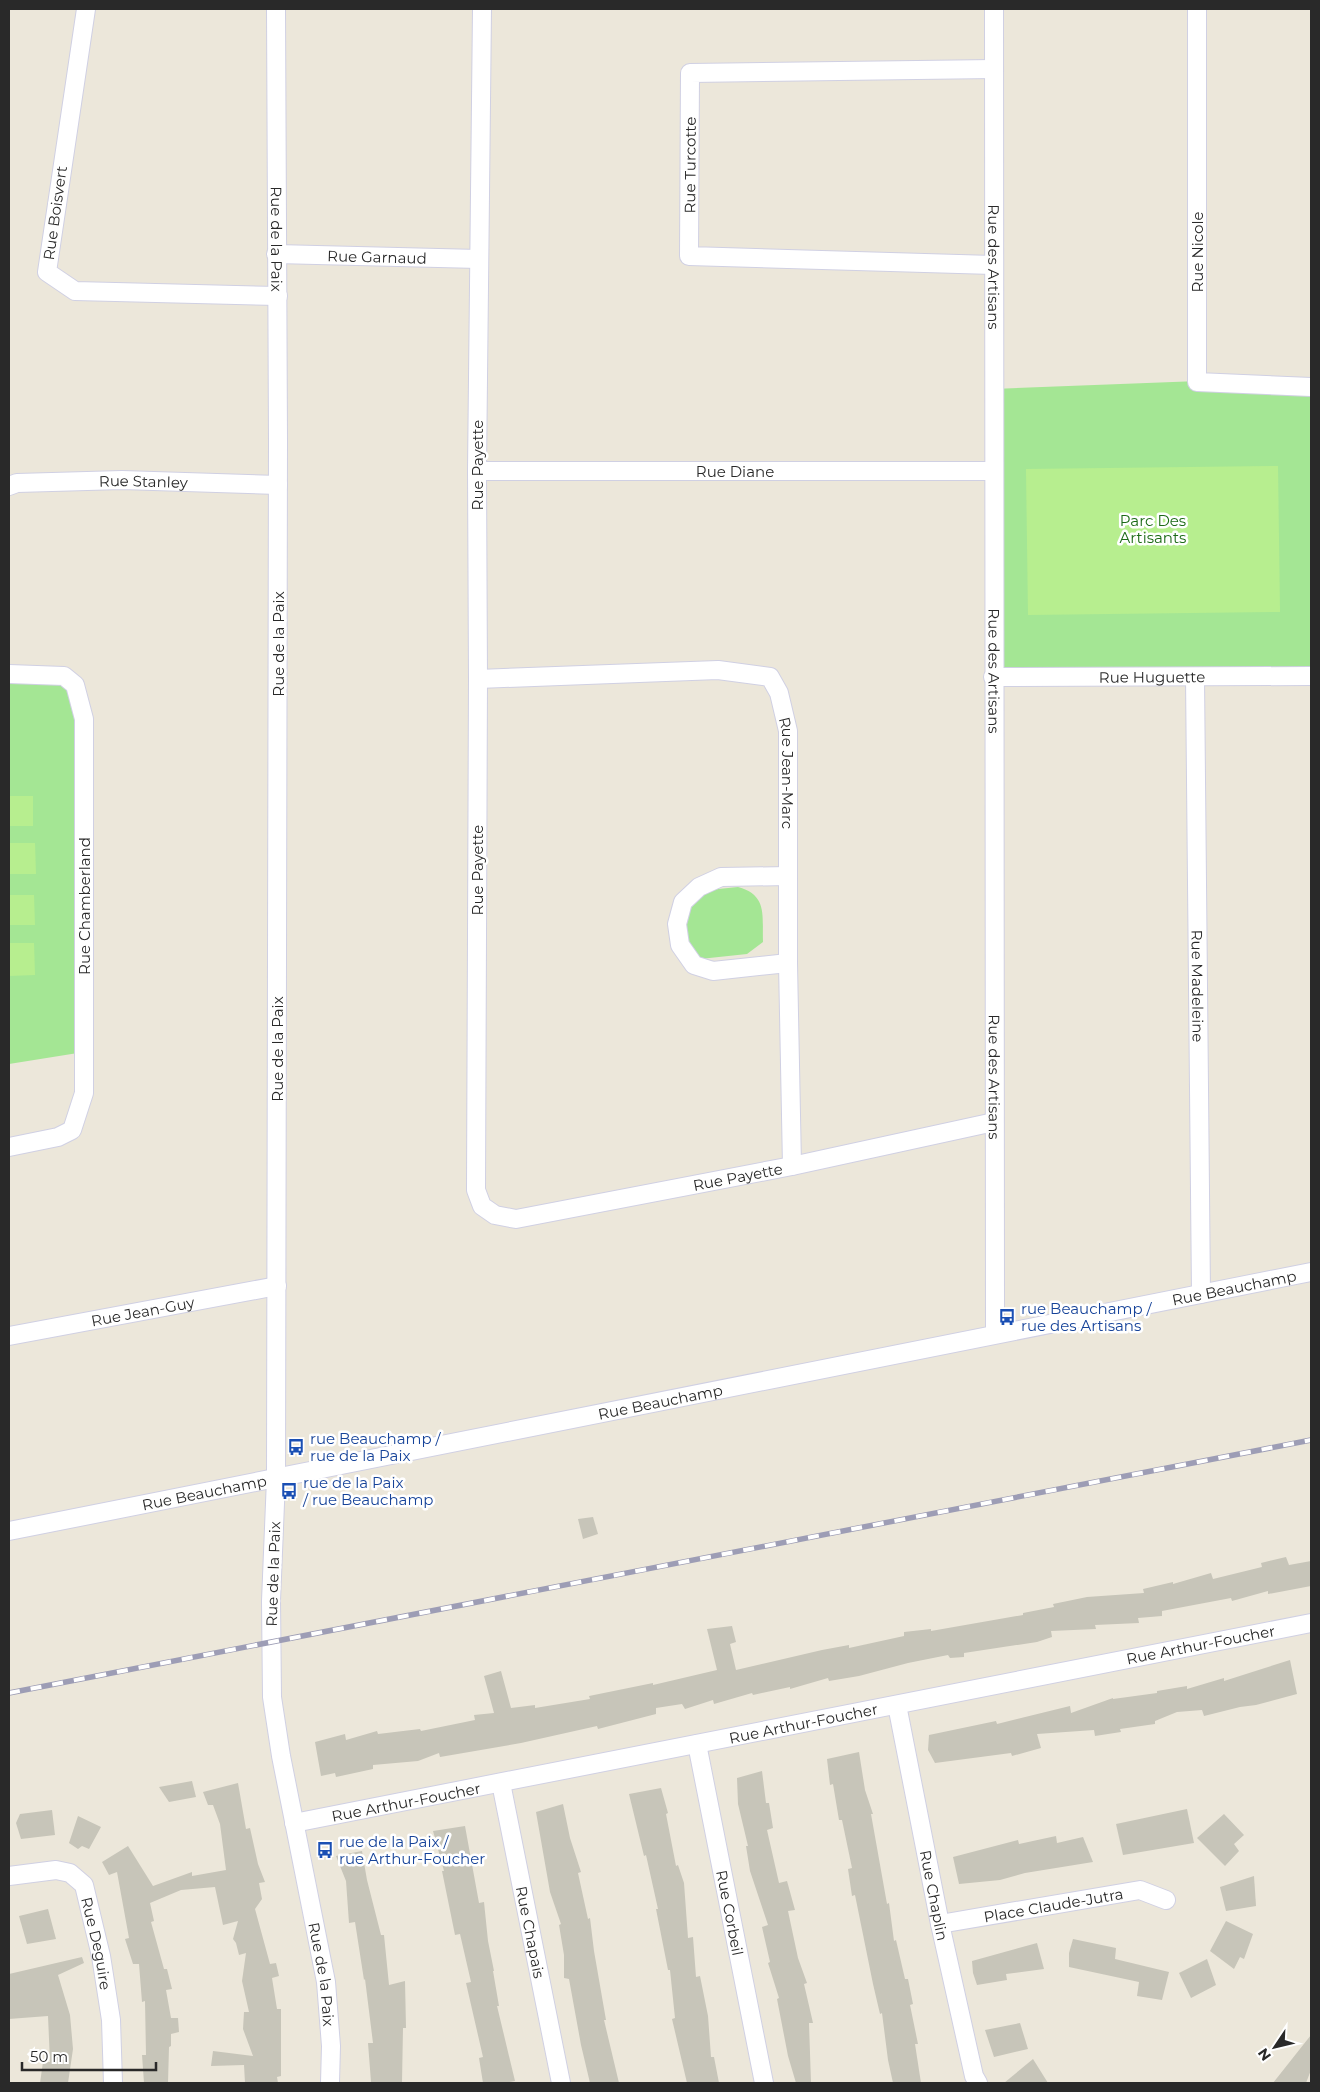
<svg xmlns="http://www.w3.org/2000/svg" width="1320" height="2092" font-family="Montserrat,sans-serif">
<rect width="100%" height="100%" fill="#ece7da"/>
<!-- grass -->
<g fill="#a4e694">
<path d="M1199,381L1311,386V675L994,678L993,389Z"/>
<path d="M9,674L75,687L84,1052L9,1064Z"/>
<path d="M738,887C768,895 762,916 763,942L747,954L700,959L687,947L682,920L699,891Z"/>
</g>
<!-- pitch -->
<g fill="#b7ee8f">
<path d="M1278,466L1280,612L1028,615L1026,469Z"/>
<rect x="9" y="796" width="24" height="30"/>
<path d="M9,843H35L36,874H9Z"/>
<path d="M9,895H34L35,925H9Z"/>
<path d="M9,943H34L35,975L9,976Z"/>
</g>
<!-- building -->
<g fill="#c7c5b9">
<path d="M593,1517L598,1534L583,1539L578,1519Z"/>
<path d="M1286,1557L1289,1565L1311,1561V1586L1268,1594V1591L1232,1601L1231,1598L1162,1611V1616L1138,1618L1139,1623L1095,1625L1096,1629L1051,1631L1052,1637L1037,1642L964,1653V1657L950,1658L948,1655L908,1663L859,1676L829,1681L828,1678L790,1689V1687L753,1695L752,1693L714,1704L713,1700L685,1709L682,1704L656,1708V1714L598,1729L597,1726L521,1743L440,1757L439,1753L418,1761L373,1765V1769L336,1777L335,1773L321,1776L315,1742L345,1734L346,1740L377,1731L378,1734L420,1729L421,1731L475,1720L474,1715L494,1713L484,1676L501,1671L511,1708L535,1705V1708L590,1699L589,1696L653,1683V1685L717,1670L707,1629L732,1626L736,1642L730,1644L736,1670L822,1650L849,1645V1648L904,1636V1632L931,1629V1631L1023,1615V1613L1054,1607L1053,1604L1087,1597L1144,1593L1143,1589L1173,1582V1584L1211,1573L1213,1579L1262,1567L1261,1563Z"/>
<path d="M1290,1660L1297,1694L1256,1705L1240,1707L1204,1716L1202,1710L1177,1712L1155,1721V1724L1120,1729L1121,1732L1095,1736L1094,1730L1037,1734L1041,1748L1012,1756L1011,1753L935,1763L928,1750L929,1735L996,1721L997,1724L1070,1706L1071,1713L1113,1698V1699L1157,1693V1691L1187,1686V1689L1224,1678V1681Z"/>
<path d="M859,1752L865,1790L873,1814H871L887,1904L889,1903L894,1941L896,1940L905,1979H908L913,2004L910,2005L918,2044H915L921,2083H893L888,2060L882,2013L880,2014L873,1984L855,1895L852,1896L848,1869L852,1868L842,1820H839L833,1784L830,1785L827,1759Z"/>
<path d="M762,1771L766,1803H769L773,1828L767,1830L779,1883L787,1881L795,1910L788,1911L798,1958L807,1983L804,1984L813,2023H809L811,2083H796L788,2056L777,1999L779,1998L768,1963L770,1962L762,1927L768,1925L750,1871L746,1846H748L738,1804L737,1778Z"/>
<path d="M192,1781L196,1797L169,1802L159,1787Z"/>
<path d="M238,1783L246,1829L250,1828L258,1864L265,1882L259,1883L262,1899L255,1909L270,1964L276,1963L279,1976L272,1978L277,2009H281V2076L277,2077L278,2083H245L244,2065L211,2066L213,2051L253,2056L243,2029L244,2012H249L242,1981L246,1953L239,1955L236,1943L233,1939L238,1921L223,1925L215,1887L181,1890L150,1903L154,1921L151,1922L164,1969H167L172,1989L166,1990L171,2018H178L179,2032L171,2034V2046L169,2047L168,2083H144L142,2055H146L145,2001L142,2002L139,1964H133L125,1939L129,1938L117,1872L109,1875L102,1862L128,1846L153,1886L192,1872V1876L226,1870L220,1824L213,1805H208L203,1792Z"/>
<path d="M661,1788L668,1813L666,1814L676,1866L678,1865L684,1883L688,1938L693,1937L696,1977L700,1976L708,2016L711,2057H714L719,2083H687L672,2019L675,2018L670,1970H668L656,1909H658L646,1855L644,1856L629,1794Z"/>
<path d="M563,1804L570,1838L581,1872L578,1873L588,1919L590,1918L594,1951L606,2020H604L619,2083H590L581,2045L569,1979L564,1978V1955L559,1925L561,1924L550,1892L536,1812Z"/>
<path d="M1187,1809L1194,1843L1123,1855L1116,1824Z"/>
<path d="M52,1810L55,1835L21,1839L16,1823L20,1814Z"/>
<path d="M1224,1814L1244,1835L1234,1844L1239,1851L1225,1866L1197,1838Z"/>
<path d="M78,1816L101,1827L89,1849L82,1846L78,1849L69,1843Z"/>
<path d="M465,1826L479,1903L484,1902L488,1941L494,1971H493L499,2006H497L515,2081L504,2083H483L479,2058L483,2057L466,1983L471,1982L460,1934L455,1935L442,1871H444L433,1831Z"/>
<path d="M1056,1836L1057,1843L1083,1837L1093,1862L1025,1873L1000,1880L959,1884L953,1857L1018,1840L1019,1844Z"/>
<path d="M362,1851L367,1880L381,1935H384L389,1985L405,1981L406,2028H403L402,2083L371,2082L368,2043H373L365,1979L364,1980L355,1922L349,1923L346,1881L336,1856Z"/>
<path d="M1254,1876L1256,1906L1226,1911L1220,1887Z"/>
<path d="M48,1909L56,1939L27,1944L19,1916Z"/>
<path d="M1226,1921L1253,1934L1244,1959L1240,1957L1234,1969L1210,1951Z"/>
<path d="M1073,1939L1116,1948L1115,1959L1169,1972L1162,2000L1137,1996L1139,1982L1069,1967V1953Z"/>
<path d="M1037,1943L1044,1969L1006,1974L1007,1980L977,1985L973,1973L972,1961Z"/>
<path d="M82,1957L84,1963L58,1975L70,2015L73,2049L68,2083H40L43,2062H50L48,2016L9,2019V1974Z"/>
<path d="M1207,1959L1216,1985L1191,1998L1179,1973Z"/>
<path d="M1020,2023L1028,2049L994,2057L985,2030Z"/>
<path d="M1311,2035V2070L1306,2083H1273Z"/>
<path d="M1033,2059L1048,2083H1004Z"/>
</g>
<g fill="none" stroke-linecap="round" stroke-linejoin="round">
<!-- minor casing -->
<g stroke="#d0d0e3" stroke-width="20">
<g id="minor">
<path d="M86,9L47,272L75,291L278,296"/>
<path id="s1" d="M276,9L278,441L276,1479L271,1601L272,1697L281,1756L326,1982L331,2046L330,2083"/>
<path id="s2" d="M482,9L477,471L478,679L476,1190L482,1206L495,1215L516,1219L792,1166L994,1122"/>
<path id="s3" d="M994,9L995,1334"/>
<path d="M1197,9V382L1311,387"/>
<path id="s4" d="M276,254L479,259"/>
<path id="s5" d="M993,265L689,256L690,73L994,69"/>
<path id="s6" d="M477,471H993"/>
<path id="s7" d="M9,486L17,483L122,480L278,485"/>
<path d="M9,674L64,676L75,685L84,719V1093L72,1130L58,1137L9,1147"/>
<path id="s8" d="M993,677L1311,676"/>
<path id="s9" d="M1195,677L1201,1294"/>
<path id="s10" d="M478,679L718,670L770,677L779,693L788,731V963L792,1166"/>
<path d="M788,876L721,877L699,887L683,902L677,924L680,945L694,965L713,971L788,963"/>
<path id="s11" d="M9,1336L277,1286"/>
<path id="s12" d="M9,1531L1311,1272"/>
<path id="s13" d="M897,1705L940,1924L974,2076L978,2083"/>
<path id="s14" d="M697,1744L764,2083"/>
<path id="s15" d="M501,1783L561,2083"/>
<path id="s16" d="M294,1823C634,1759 972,1687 1311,1623"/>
<path id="s17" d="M9,1876L56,1870L70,1873L84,1885L101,1956L111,2020L113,2083"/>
<path id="s18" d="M940,1924L1140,1890L1166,1900"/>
</g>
</g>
<!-- minor -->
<use href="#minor" stroke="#fff" stroke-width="18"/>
<!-- rail casing -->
<g stroke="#9d9db5" stroke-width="5.5">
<path id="rail" d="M9,1693L1311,1440"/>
</g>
<!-- rail -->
<use href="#rail" stroke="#fff" stroke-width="4" stroke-dasharray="11" stroke-linecap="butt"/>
</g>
<!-- icons -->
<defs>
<g id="bus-bare" transform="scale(1.35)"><path d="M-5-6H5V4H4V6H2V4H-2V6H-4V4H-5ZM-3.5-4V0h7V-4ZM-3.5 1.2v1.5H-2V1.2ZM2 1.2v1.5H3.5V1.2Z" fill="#1a4fb4" stroke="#fff" stroke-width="2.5" paint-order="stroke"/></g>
</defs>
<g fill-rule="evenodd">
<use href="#bus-bare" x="1007" y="1317"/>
<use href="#bus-bare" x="296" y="1447"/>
<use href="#bus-bare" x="289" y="1491"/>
<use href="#bus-bare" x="325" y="1850"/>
</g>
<g text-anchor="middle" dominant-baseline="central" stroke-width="5" stroke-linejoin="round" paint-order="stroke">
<!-- street labels -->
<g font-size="15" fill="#292929" stroke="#fff">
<text stroke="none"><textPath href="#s5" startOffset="395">Rue Turcotte</textPath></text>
<text transform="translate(55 213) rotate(-82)">Rue Boisvert</text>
<text stroke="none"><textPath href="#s1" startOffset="230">Rue de la Paix</textPath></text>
<text transform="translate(1197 252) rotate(-90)">Rue Nicole</text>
<text stroke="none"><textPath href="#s4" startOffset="101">Rue Garnaud</textPath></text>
<text stroke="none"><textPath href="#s3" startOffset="258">Rue des Artisans</textPath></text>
<text transform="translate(477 465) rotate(-90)">Rue Payette</text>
<text stroke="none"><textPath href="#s6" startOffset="258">Rue Diane</textPath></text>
<text stroke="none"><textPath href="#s7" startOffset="135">Rue Stanley</textPath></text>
<text transform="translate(278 644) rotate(-90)">Rue de la Paix</text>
<text stroke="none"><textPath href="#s3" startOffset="662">Rue des Artisans</textPath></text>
<text stroke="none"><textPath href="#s8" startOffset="159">Rue Huguette</textPath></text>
<text stroke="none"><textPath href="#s10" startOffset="392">Rue Jean-Marc</textPath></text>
<text transform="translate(477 870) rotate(-90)">Rue Payette</text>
<text transform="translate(84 906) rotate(-90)">Rue Chamberland</text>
<text stroke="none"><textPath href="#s9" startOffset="309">Rue Madeleine</textPath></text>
<text transform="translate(277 1049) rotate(-90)">Rue de la Paix</text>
<text stroke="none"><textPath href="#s3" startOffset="1068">Rue des Artisans</textPath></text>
<text stroke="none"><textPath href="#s2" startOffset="1461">Rue Payette</textPath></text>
<text stroke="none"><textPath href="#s12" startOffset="1249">Rue Beauchamp</textPath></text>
<text stroke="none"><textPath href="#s11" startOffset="136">Rue Jean-Guy</textPath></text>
<text stroke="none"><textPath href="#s12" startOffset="664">Rue Beauchamp</textPath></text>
<text stroke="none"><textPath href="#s12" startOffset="199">Rue Beauchamp</textPath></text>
<text transform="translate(273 1574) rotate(-88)">Rue de la Paix</text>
<text stroke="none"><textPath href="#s16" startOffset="924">Rue Arthur-Foucher</textPath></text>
<text stroke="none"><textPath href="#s16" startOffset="519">Rue Arthur-Foucher</textPath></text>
<text stroke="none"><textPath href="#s16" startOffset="114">Rue Arthur-Foucher</textPath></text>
<text stroke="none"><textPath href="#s13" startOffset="194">Rue Chaplin</textPath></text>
<text stroke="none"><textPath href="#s18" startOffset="115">Place Claude-Jutra</textPath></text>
<text stroke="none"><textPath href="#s14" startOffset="172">Rue Corbeil</textPath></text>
<text stroke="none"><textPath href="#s15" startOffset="152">Rue Chapais</textPath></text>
<text stroke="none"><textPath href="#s17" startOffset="140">Rue Deguire</textPath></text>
<text stroke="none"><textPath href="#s1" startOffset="1970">Rue de la Paix</textPath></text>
</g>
<!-- park labels -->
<g font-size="15" fill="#1b6a16" stroke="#fff">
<text x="1153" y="520">Parc Des<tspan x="1153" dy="17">Artisants</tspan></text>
</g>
<!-- transit labels -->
<g font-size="15" fill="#164399" stroke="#fff" text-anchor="start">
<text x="1021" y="1308">rue Beauchamp /<tspan x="1021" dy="17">rue des Artisans</tspan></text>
<text x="310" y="1438">rue Beauchamp /<tspan x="310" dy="17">rue de la Paix</tspan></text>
<text x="303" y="1482">rue de la Paix<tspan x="303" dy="17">/ rue Beauchamp</tspan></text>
<text x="339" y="1841">rue de la Paix /<tspan x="339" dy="17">rue Arthur-Foucher</tspan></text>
</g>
</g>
<!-- border -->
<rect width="1320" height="2092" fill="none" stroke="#292929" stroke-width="20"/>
<!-- north arrow -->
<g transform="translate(1275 2047) rotate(235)" stroke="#ffffff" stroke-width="4" paint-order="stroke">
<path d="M0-4L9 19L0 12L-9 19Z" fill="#292929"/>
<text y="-8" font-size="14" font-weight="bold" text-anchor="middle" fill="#292929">N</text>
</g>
<!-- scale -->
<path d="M22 2062v8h134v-8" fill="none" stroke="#292929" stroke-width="2.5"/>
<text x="30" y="2062" font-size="15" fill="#292929" stroke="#ffffff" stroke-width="4" paint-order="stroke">50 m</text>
</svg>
